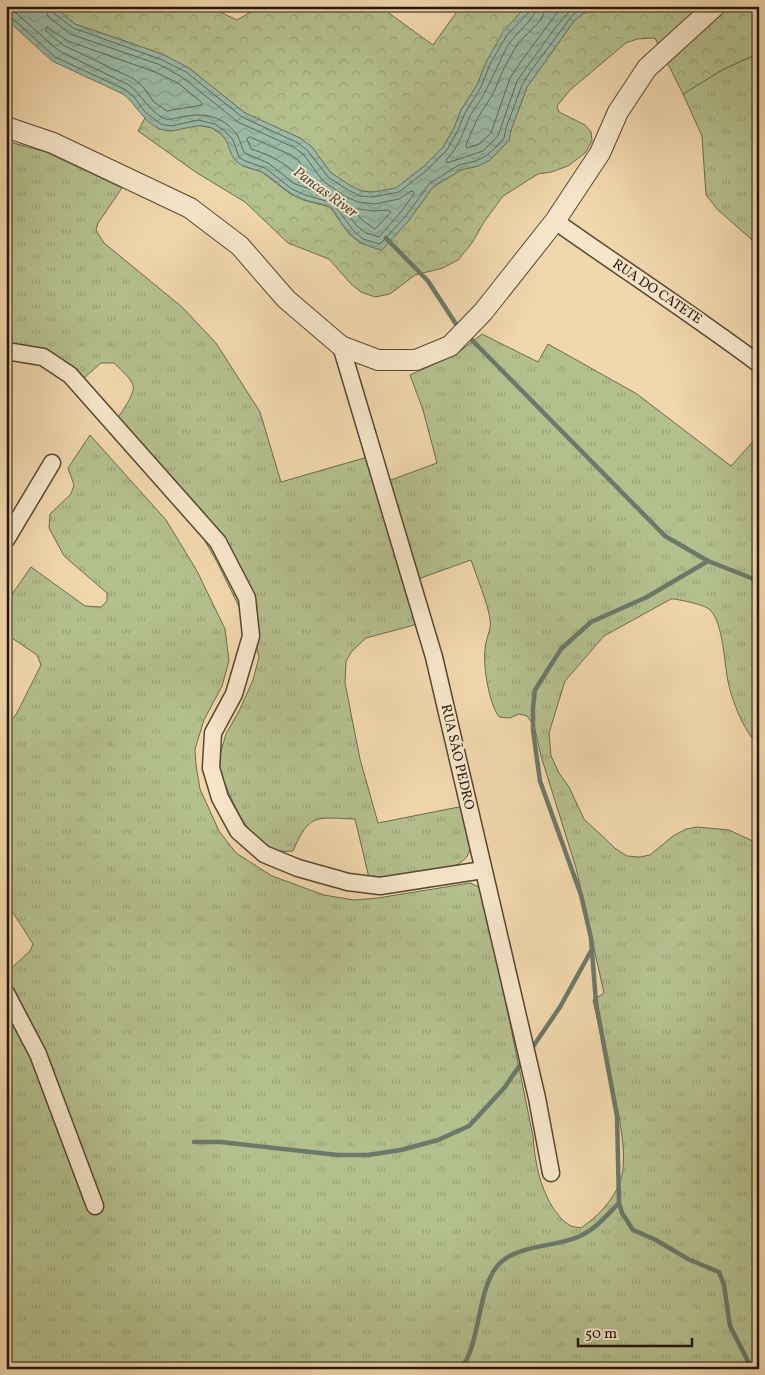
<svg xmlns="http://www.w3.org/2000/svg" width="765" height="1375" font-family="Vollkorn,serif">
<defs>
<pattern id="grass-tufts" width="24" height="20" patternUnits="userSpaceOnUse" patternTransform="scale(1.25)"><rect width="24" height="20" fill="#b4bf8e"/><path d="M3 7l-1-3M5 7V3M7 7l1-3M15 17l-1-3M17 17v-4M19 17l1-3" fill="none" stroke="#9aa379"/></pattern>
<pattern id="forest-crowns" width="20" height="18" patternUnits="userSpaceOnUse" patternTransform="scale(1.25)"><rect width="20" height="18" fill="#b4bf8e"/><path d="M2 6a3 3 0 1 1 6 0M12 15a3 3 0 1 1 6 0" fill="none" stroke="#9aa379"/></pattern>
<pattern id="water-waves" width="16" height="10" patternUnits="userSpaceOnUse" patternTransform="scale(1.25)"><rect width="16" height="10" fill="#9bbaa7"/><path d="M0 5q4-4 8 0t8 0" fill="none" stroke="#859f8e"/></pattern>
</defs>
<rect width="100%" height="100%" fill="#f1d7ac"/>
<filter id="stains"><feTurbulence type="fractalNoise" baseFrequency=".004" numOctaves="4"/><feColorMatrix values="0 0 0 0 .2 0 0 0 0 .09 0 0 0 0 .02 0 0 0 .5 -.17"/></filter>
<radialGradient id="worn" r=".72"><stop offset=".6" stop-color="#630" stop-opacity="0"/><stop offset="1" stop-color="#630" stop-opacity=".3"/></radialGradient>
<!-- grass -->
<g fill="url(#grass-tufts)" stroke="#6c6b4c">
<path d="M759,53V246L718,210L706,195L702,136L683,94L722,70Z"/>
<path d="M6,141L46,152L122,188L98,223L96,230L104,243L182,307L216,343L260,412L281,482L378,454L388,481L437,463L423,410L410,375L455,355L482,334L538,362L548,344L637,394L731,466L759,435V747C744,729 735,709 729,686C724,667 724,621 709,609C702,604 684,601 675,599H671L604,636L565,681L549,733L551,756L559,773L569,787L584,819L616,849L627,856L640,857L650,855L673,836L686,829L697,827L729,830L759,844V1369H6V973L30,951L33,944L14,914L6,905V728L17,713L41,665L37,655L6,634V603L31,567L85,606L101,607L107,601V593L64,556L49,528L50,514L71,494L74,485L68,468L90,435L166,520L197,571L225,629L229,661L222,686L204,720L195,749L196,765L200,789L219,831L236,853L272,876L324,895L354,900L378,898L470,883L479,887L493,940L533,1136C535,1162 539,1185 553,1208C558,1214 562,1221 569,1225C572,1227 577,1227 581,1228C597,1217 613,1201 620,1182C630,1156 616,1102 610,1075C604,1050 599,1025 593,1000L604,993L576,868L541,756L534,725L527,716L519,714L510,718L499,717C489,703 483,667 485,650C485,639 492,630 490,619C487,601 477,578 471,560L418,579L429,621L366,638L352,651L346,661L345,683L360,759L378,823L464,806C466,818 473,842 469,853C459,876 393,880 370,882L355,819C316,818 310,812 293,851C249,857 231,796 217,765L226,734L240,709L253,680L259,657L254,637L217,562L190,515L113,425C118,417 136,394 133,385C130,377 120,369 114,363H101L76,385L36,360L6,355Z"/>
</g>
<!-- forest -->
<g fill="url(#forest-crowns)" stroke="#6c6b4c">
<path d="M53,6H207L237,20L261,6H379L433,45L461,6H528L520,13L486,62L477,85L461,110L454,128L443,147L423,167L396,188L374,192L361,191L351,186L331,173L312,147L300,138L245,113L189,68L162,54L75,24Z"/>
<path d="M630,6H759V53L722,70L683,94L655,38L637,39L626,43L570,90L557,106L559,112L585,125L591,132L592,141L585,153L568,166L551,172L538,174L503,196L484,222L472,243L458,260L443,268L415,275L390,294L375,297L361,292L351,284L329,259L288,243L245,202L197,173L138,131L145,118L159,129L171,131L198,125L212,128L221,134L228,142L231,152L243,166L262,172L289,193L303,200L330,207L349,234L360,243L382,250L409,220L433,187L461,170L478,166L490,160L509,140L511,130L527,87L574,21L584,13L626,8Z"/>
</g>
<!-- water -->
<path fill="url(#water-waves)" stroke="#6b7968" d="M6,6H53L75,24L162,54L189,68L245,113L300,138L312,147L331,173L351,186L361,191L374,192L396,188L423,167L443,147L454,128L461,110L477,85L486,62L503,32L520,13L528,6H630L626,8L584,13L574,21L527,87L511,130L509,140L490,160L478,166L461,170L433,187L409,220L382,250C365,246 352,239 342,224C338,219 337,212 331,208C326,204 310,202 303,199C285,193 277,180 262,172C253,168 244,168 237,162C226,152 232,138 214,129C196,119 175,137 158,128C142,120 136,104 123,94L52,61L6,19Z"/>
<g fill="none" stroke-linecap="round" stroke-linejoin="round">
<!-- shore -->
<g stroke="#5f6858" stroke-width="1">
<path d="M51,6L52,12L73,28L160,59L186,72L242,117L298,143L308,151L328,177L348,190L360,196L373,197L399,192L427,170L447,150L458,130L465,113L481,87L490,64L507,35L530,11L531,6"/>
<path d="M537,6C537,17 515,34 508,45C500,60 494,75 486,90C482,99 475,107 470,116C463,132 459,147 446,160L447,163L483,151L498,136L517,81L555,28L574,6"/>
<path d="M545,6L544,13L541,20L518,43L503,70L493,94L477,119L466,145L467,148L479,144L491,133L510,78L520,63L562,6"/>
<path d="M6,10L16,13L59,51L129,85C142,95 148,110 163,118C169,121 175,118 182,117C203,112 224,116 237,135C241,141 241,148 245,153L268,163L295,184L337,198L345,207L350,217L357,226L366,233L379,237L400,213L414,194V192L411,191L399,199L375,204L358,202L346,197L323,181L304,155L295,148L238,122L182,77L158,64L70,34L48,16L44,6"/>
<path d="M6,16L12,18L55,57L126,90L134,97L145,112L161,124L171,126L198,120L215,124L225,131L233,140L239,157L245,161L265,168L292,189L305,195L333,203L353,230L363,239L380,244L405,217L430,183L459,165L476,161L486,156L496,147L504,138L506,128L522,85L530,72L571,17L581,8L593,6"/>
<path d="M47,27L68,41L155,72L178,83L201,102L202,105L167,111L154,102L144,88L134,79L63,45L46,31Z"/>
<path d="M250,137L291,155L298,160L311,178V180L309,181C299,177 293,171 285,165C274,157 263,153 251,149L247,139Z"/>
<path d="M359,209L373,211L388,210L391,212L375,229L363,221L356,213Z"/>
</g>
<!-- stream -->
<g stroke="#6b7968" stroke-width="4.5">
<path d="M386,238L428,281L456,324"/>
<path d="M469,337L665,536L708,561L759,581"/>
<path d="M708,561L647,597L591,622L561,649L535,690L533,707V730L540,781L581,895L591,938L596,1003L617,1116L619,1203L622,1213L633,1230L656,1240L688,1259L719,1272L724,1285L730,1326L752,1369"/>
<path d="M530,1051L560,1007L591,951"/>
<path d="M194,1142H221L338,1155H368L401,1150L438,1140L469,1126L505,1087L524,1059"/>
<path d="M461,1369C481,1343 477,1287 499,1264C517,1245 554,1247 578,1237C595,1230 606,1216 619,1203"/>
</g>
<!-- minor casing -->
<g stroke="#564732" stroke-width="19">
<g id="minor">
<path d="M555,221C623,269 692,314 759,364"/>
<path d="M341,346L434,657L537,1098L551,1173"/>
<path d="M6,351L43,357L70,375L218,542L247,598L251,636L234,694L213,733L211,768L220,798L238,831L264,854L298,868L348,882L380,886L483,870"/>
<path d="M6,540L52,463"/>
<path d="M6,993L38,1054L95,1206"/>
</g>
</g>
<!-- tertiary casing -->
<g stroke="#564732" stroke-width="22">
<path id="tertiary" d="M6,127L53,143L190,208L240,246L286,299L341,346L378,360H416L450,346L483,312L555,221L600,153L618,112L647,68L715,6"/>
</g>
<!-- minor -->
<use href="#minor" stroke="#f6e5c9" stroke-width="16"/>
<!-- tertiary -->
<use href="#tertiary" stroke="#f6e5c9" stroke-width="20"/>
</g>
<g text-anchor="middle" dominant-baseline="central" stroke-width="4" stroke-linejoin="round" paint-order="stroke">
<!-- street labels -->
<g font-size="14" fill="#23170a" stroke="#f6e5c9">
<text transform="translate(657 292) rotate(34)">RUA DO CATETE</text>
<text transform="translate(457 757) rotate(77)">RUA SÃO PEDRO</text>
</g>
<!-- water labels -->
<g font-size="15" font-style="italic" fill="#4d5041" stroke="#f6e5c9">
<text transform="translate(325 193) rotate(36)">Pancas River</text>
</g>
</g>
<!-- margin -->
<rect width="765" height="1375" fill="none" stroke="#f1d7ac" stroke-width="25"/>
<rect x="8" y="8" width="750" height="1360" fill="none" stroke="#23170a" stroke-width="2.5"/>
<rect x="12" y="12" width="740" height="1350" fill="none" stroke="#23170a"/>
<!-- scale -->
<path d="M578 1338v8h114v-8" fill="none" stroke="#23170a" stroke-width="2.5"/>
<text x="585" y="1338" font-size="15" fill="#23170a" stroke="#f6e5c9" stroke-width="4" paint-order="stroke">50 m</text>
<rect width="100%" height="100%" filter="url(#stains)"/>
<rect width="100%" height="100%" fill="url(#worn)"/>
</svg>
